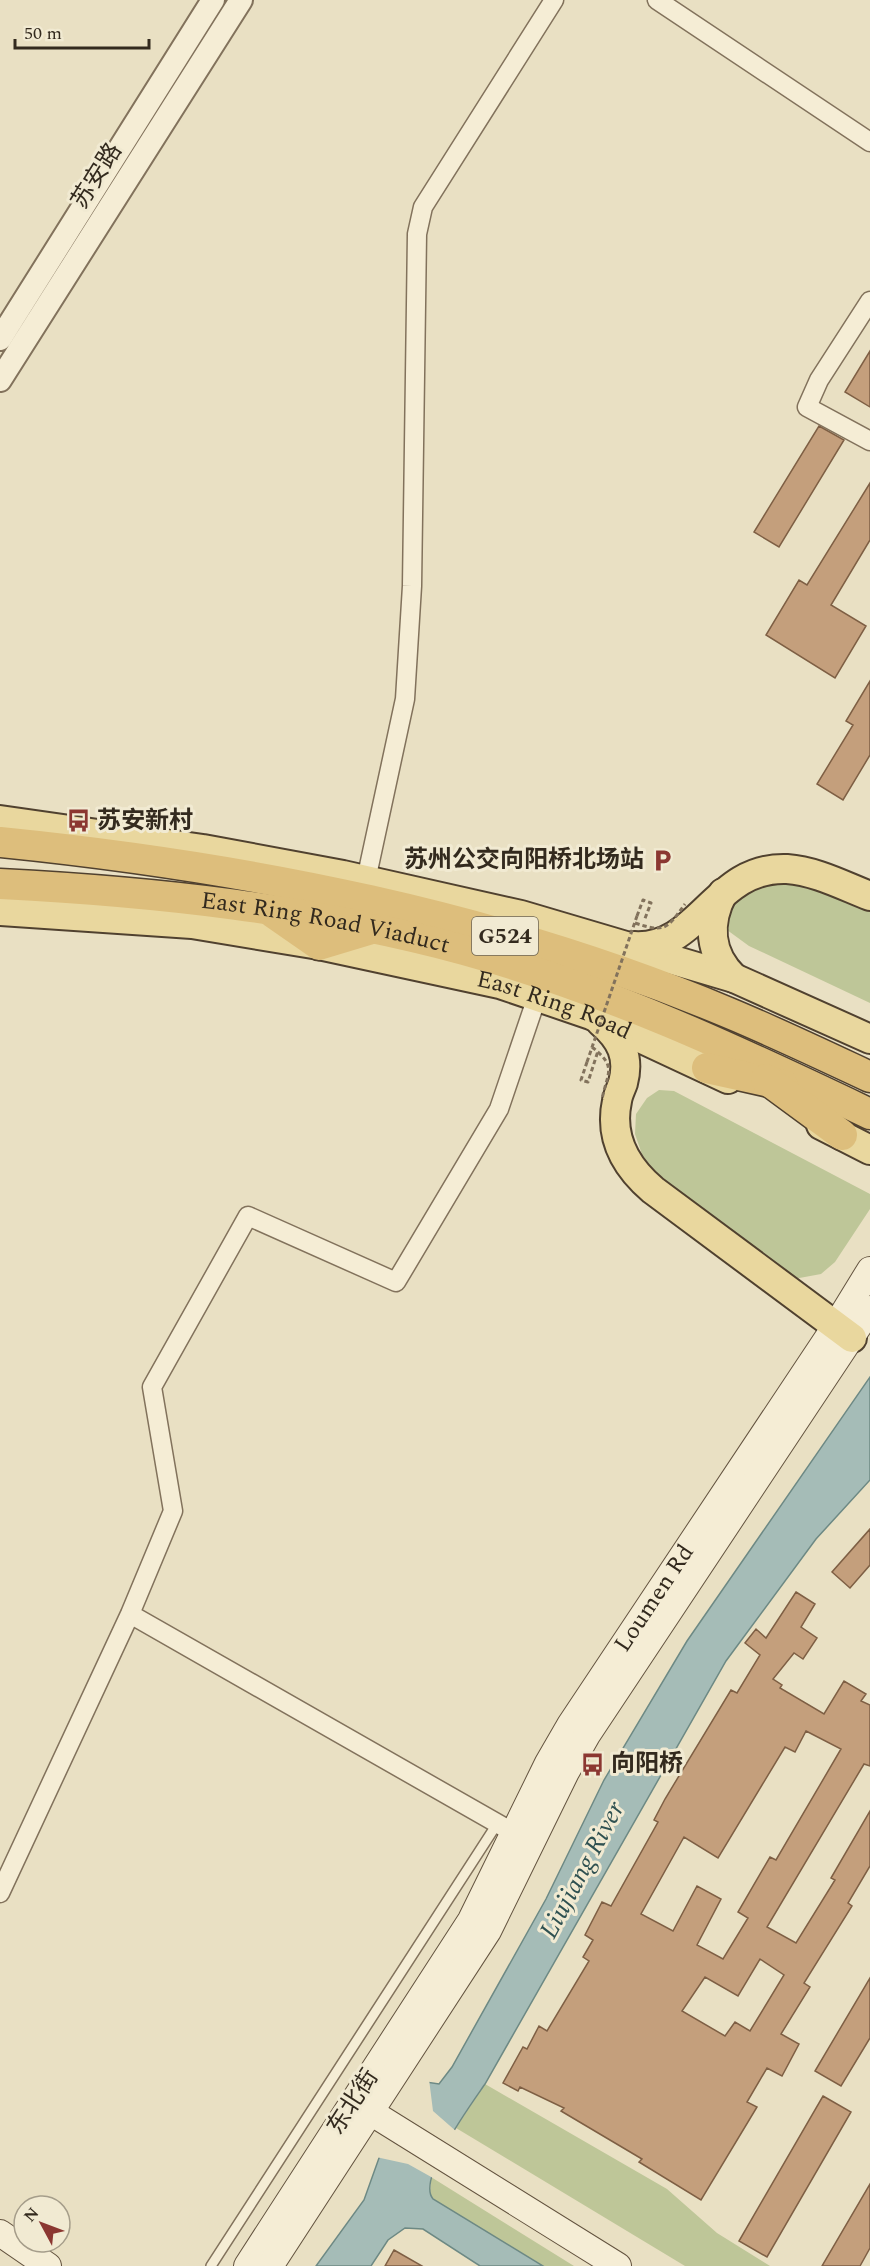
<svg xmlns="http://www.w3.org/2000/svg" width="870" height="2266" viewBox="0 0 870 2266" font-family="Spectral,'Noto Sans SC',serif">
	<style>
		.green { fill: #bec698 }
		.water { fill: #a5bcb7; stroke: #6d8984; stroke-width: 1.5 }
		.pier { fill: #e9e0c3 }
		.building { fill: #c49f7c; stroke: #7e5f44; stroke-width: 1.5; fill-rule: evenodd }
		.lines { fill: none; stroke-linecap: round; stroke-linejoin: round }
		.service-casing { stroke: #82725c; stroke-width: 12 }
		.minor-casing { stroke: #82725c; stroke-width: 21 }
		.tertiary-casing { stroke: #82725c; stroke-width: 26 }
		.secondary-casing { stroke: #63533f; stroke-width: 28 }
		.primary-casing { stroke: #50412f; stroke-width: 32 }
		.trunk-casing { stroke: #50412f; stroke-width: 33 }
		.path { stroke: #82725c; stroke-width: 3; stroke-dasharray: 4.5 3; stroke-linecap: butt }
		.service { stroke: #f5edd5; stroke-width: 9 }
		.minor { stroke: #f5edd5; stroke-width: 18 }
		.tertiary { stroke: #f5edd5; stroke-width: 22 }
		.secondary { stroke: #f5edd5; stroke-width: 26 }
		.primary { stroke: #e9d79e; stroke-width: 28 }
		.trunk { stroke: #ddbe7c; stroke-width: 30 }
		.path-bridge { stroke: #82725c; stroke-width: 3; stroke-dasharray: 4.5 3; stroke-linecap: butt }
		.labels { text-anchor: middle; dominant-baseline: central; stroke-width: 6; stroke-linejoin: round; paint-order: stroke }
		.shield { fill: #f1ead2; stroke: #6c6454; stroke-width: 1.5 }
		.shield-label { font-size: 22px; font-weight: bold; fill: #332a1e }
		.street-label { font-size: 24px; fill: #332a1e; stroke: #f1ead2 }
		.poi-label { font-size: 24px; font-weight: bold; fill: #332a1e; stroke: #f1ead2; text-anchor: start }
		.water-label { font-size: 26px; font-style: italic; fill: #2f5151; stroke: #f1ead2 }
	</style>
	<rect width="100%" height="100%" fill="#e9e0c3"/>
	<!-- green -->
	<path class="green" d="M779 876 870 904V1003L749 946 723 927V913L736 899Z
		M659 1090 674 1091 870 1194V1209L835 1262 821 1274 794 1279 667 1185 645 1163 635 1134 636 1114 647 1098Z
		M485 2084 667 2189 717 2233 770 2266H685L456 2128Z
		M431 2177 574 2266H543L442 2206 430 2196Z"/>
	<!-- water -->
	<path class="water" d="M870 1377V1480L816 1539 726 1661 485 2084C472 2103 416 2179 433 2199L543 2266H480L423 2229 405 2228 388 2240 371 2266H316L364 2200 379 2158 426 2082 439 2084 452 2067 546 1899 604 1780 687 1641Z"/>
	<!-- pier -->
	<path class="pier" d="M426 2079H429L433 2111 457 2132 433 2178 408 2164 376 2157Z"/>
	<!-- building -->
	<path class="building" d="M870 351V407L845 392Z
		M819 426 844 440 779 547 754 532Z
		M870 483V540L831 605 866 626 835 678 766 635 799 580 807 585Z
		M870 681V755L843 800 817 784 853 725 846 721Z
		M870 1529V1565L850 1588 832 1572Z
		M796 1592 815 1604 801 1627 817 1638 803 1659 794 1653 773 1679 782 1685 780 1688 824 1714 844 1681 866 1694 861 1701 870 1705V1766L864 1764 767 1927 796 1943 835 1880 831 1878 870 1811V1866L848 1903 852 1906 804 1983 810 1987 781 2034 799 2044 782 2076 767 2068 747 2102 757 2107 701 2200 639 2162 642 2159 561 2111 564 2108 520 2087 518 2091 503 2083 523 2047 527 2049 539 2026 547 2031 589 1961 583 1957 593 1940 585 1935 602 1902 611 1906 658 1822 654 1820 665 1799 731 1690 737 1693 760 1655 745 1643 756 1629 766 1638ZM806 1731 841 1749 776 1860 770 1857 738 1912 748 1918 723 1959 697 1945 721 1899 697 1886 673 1931 641 1914 684 1837 718 1858 785 1747 795 1752ZM760 1959 784 1975 750 2031 735 2022 725 2036 682 2011 705 1977 738 1996Z
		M870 1978V2038L841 2086 815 2071Z
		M823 2096 851 2112 767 2257 739 2241Z
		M870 2184V2248L860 2266H822Z
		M394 2250 422 2266H385Z"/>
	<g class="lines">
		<defs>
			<path id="service" d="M211 2266 497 1824"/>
			<path id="minor" d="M657 0 870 142
				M870 301 819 380 807 407 870 441
				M366 880 405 699 412 586 417 234 423 207 554 0
				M130 1614 523 1838
				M0 1893 130 1614 173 1511 152 1387 248 1216 396 1282 499 1109 537 997"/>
			<path id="tertiary" d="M0 339 213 0
				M0 380 241 0"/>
			<g id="secondary">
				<path d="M356 2103 618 2266"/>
				<path d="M0 2233 48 2266"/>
				<path id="s1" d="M247 2266 471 1920 548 1763 570 1725 835 1327 870 1270"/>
				<path d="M270 2266 488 1931 566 1772 587 1735 870 1309"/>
			</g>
			<g id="primary">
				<path d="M0 820 203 849 343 875 521 915 734 978 870 1039"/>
				<path d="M723 893C707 923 709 954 734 978"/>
				<path id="s2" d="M0 911 192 924 319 945 500 984 591 1015 728 1079"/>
				<path d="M634 946C700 950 714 866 787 869 816 871 844 886 870 896"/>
				<path d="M601 1022C621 1039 630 1057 623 1083 621 1089 618 1094 617 1101 609 1138 626 1167 653 1190L852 1338"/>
				<path d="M821 1125 870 1150"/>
			</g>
			<g id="trunk">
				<path d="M0 842C248 867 499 916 729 1013 777 1033 823 1055 870 1077"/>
				<path id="s3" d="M0 884C157 892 312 909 464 950 606 989 738 1051 870 1114"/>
				<path d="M273 913 319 945 372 929"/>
				<path d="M707 1068 783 1085"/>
				<path d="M766 1079 842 1135"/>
			</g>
		</defs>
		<!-- service casing -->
		<use href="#service" class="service-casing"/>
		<!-- minor casing -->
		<use href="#minor" class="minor-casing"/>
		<!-- tertiary casing -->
		<use href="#tertiary" class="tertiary-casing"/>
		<!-- secondary casing -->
		<use href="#secondary" class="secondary-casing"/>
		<!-- primary casing -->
		<use href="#primary" class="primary-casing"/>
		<!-- trunk casing -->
		<use href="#trunk" class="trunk-casing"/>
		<!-- path -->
		<path class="path" d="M637 916 643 900 651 903 644 921
			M587 1062 581 1080 588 1082 598 1051"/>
		<!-- service -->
		<use href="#service" class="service"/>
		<!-- minor -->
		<use href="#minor" class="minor"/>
		<!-- tertiary -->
		<use href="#tertiary" class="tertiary"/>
		<!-- secondary -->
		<use href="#secondary" class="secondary"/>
		<!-- primary -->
		<use href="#primary" class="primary"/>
		<!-- trunk -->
		<use href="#trunk" class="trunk"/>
		<!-- path-bridge -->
		<path class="path-bridge" d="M635 923C665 933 667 929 685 904
			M592 1047C617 1067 608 1071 602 1099
			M587 1062 637 916"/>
	</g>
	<!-- icons -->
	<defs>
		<symbol id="bus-bare" viewBox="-9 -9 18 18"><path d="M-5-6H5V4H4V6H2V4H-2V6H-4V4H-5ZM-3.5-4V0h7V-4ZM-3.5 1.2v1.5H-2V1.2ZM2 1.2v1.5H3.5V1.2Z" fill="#8b3731" stroke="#f1ead2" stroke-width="2.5" paint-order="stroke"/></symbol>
		<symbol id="parking-bare" viewBox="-9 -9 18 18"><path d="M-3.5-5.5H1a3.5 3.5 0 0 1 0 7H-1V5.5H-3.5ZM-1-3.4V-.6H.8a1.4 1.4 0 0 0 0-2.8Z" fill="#8b3731" stroke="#f1ead2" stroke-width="2.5" paint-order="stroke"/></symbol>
	</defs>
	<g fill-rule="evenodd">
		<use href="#bus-bare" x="62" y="804" width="33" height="33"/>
		<use href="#parking-bare" x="646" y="844" width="33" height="33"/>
		<use href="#bus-bare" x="576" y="1748" width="33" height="33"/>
	</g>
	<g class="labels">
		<!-- shield labels -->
		<rect class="shield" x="472" y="917" width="66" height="38" rx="4.5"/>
		<g class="shield-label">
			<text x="505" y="936">G524</text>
		</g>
		<!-- street labels -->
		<g class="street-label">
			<text transform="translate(97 176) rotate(-58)">苏安路</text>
			<text stroke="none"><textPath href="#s3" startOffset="328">East Ring Road Viaduct</textPath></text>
			<text stroke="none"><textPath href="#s2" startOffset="564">East Ring Road</textPath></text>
			<text stroke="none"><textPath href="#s1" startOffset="783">Loumen Rd</textPath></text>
			<text transform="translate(353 2102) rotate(-57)">东北街</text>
		</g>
		<!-- poi labels -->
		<g class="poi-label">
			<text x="97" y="821">苏安新村</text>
			<text x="644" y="860" text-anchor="end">苏州公交向阳桥北场站</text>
			<text x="611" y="1764">向阳桥</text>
		</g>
		<!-- water labels -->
		<g class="water-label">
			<text transform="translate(582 1870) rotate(-62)">Liujiang River</text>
		</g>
	</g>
	<!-- north arrow -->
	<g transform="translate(42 2224) rotate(311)"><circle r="28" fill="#f1ead2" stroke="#a59d8a" stroke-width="1.5"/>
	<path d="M0-4.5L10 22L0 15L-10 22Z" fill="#8b3731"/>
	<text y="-9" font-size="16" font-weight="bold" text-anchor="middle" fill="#332a1e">N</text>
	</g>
	<!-- scale -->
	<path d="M15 39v9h134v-9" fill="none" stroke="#332a1e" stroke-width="3"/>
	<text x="24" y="39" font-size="18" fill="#332a1e" stroke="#f1ead2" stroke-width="4.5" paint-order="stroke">50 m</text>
</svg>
